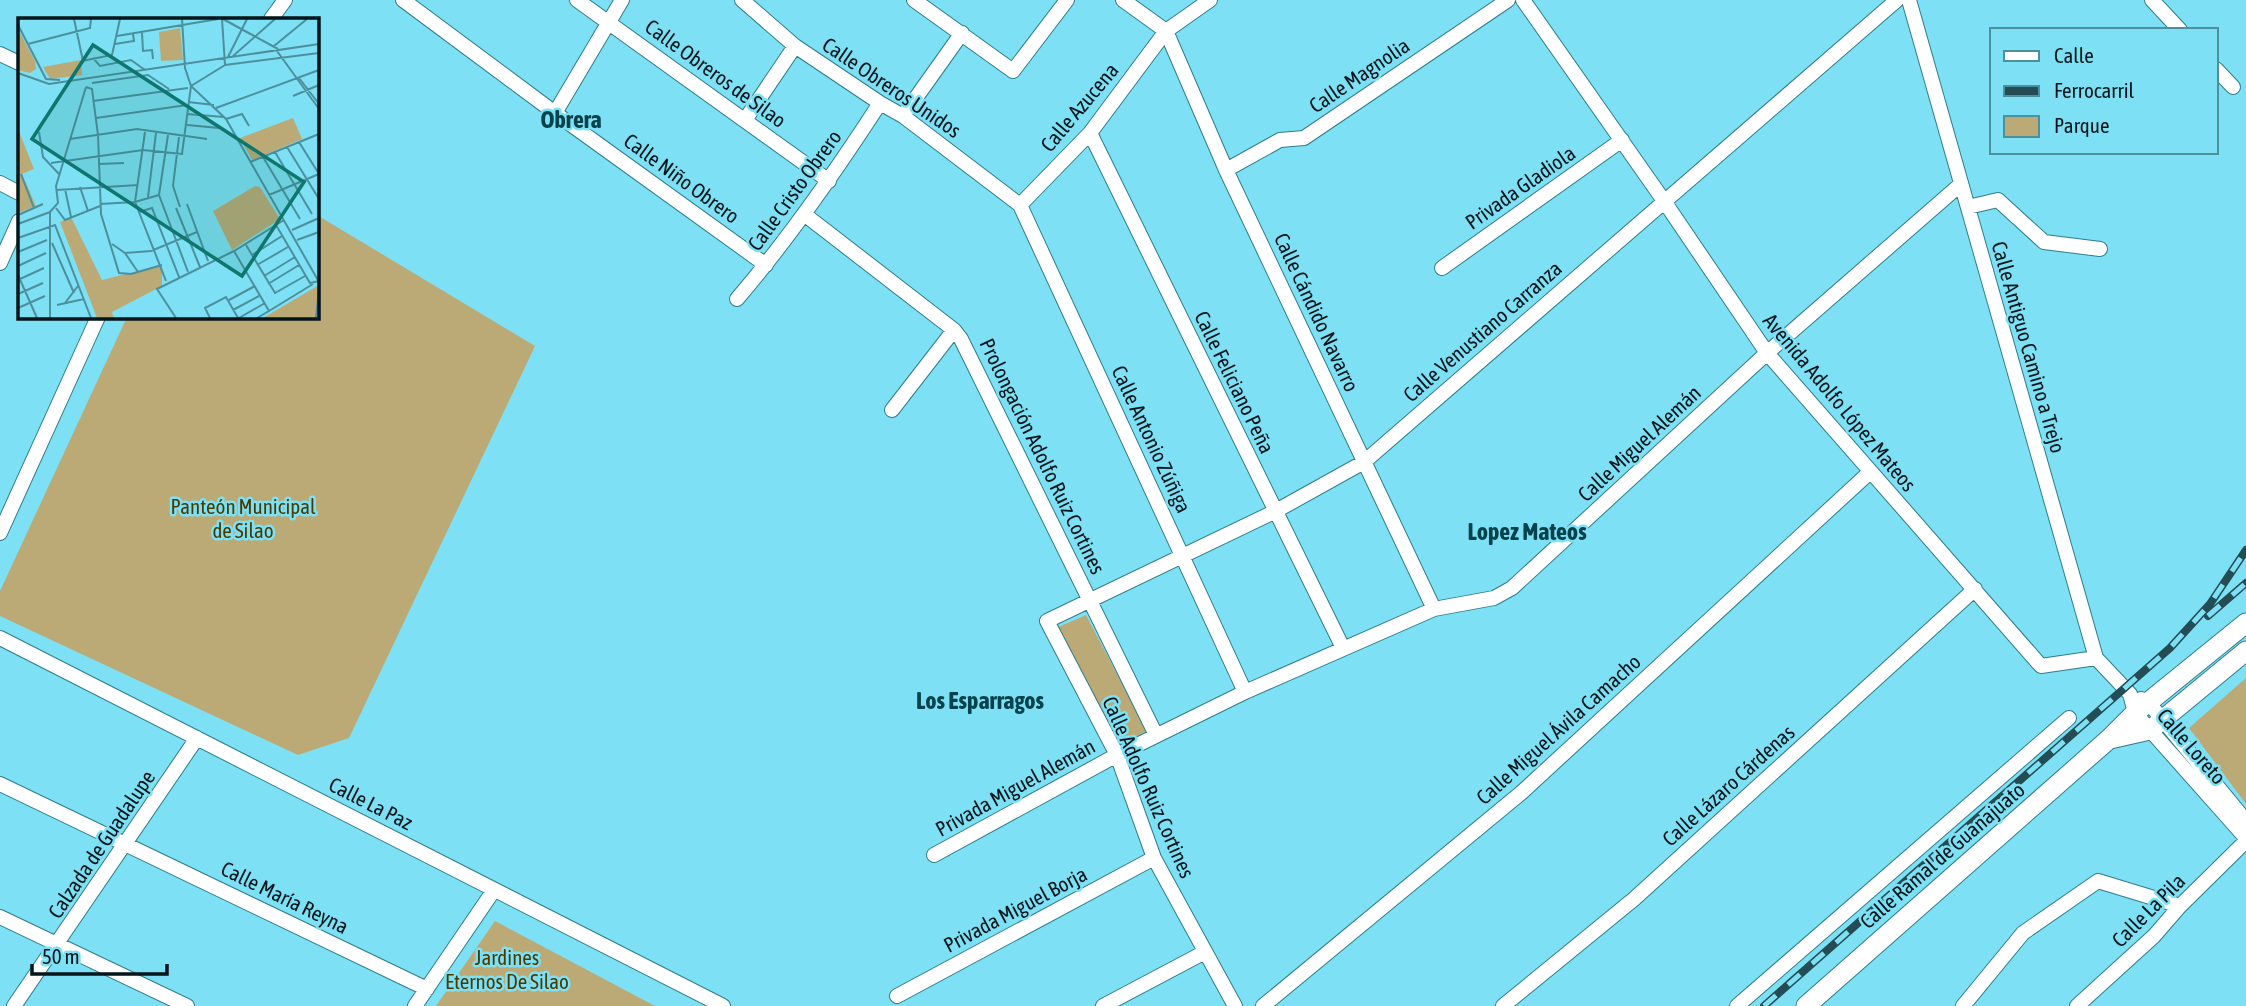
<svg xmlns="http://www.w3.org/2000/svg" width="2246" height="1006" viewBox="0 0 2246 1006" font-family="'Asap Condensed',sans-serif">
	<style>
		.green { fill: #bbaa75 }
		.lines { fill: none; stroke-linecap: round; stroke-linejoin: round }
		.street-casing { stroke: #2f7d8b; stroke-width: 16 }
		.secondary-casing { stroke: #2f7d8b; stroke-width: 21 }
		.street { stroke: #fff; stroke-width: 14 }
		.secondary { stroke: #fff; stroke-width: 19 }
		.rail-casing { stroke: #234c55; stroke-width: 8 }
		.rail { stroke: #7ee0f4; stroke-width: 5; stroke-dasharray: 16; stroke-linecap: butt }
		.labels { text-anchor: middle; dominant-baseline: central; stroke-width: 5; stroke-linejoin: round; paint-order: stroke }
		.street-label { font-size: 21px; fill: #02151a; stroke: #7ee0f4 }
		.park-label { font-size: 21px; fill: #4a3a00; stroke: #7ee0f4 }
		.quarter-label { font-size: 24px; font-weight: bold; fill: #06424c; stroke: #7ee0f4 }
		.inset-road { fill: none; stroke: #4c8f9d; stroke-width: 2 }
		.view { fill: #0f766e; fill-opacity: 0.15; stroke: #0f766e; stroke-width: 3.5 }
		.inset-edge { fill: none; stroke: #02151a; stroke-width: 3.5 }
	</style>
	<rect width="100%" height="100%" fill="#7ee0f4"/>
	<!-- green -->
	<path class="green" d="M317 215 535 346 349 738 298 755 0 616V591L127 317H317Z
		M1086 615 1147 731 1119 745 1056 628Z
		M2246 678V804L2189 728Z
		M495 921 655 1006H436Z"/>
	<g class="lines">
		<defs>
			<path id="street" d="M403 0 555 113 766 265
				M577 0 829 181
				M742 0 795 46 880 103 903 116 1020 205 1245 692
				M914 0 1013 71 1067 0
				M1123 0 1166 31 1226 170 1434 609
				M1523 0 1664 201 1767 353 2041 666 2096 658
				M1909 0 2096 658 2130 694 2135 713 2246 838
				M2152 0 2180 30
				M271 19 285 0
				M0 54 19 63
				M2216 69 2233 87
				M555 113 622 0
				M903 116 962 33
				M745 120 795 46
				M1090 133 1343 648
				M1226 170 1280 140 1304 138 1508 0
				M0 183 19 193
				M1020 205 1090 133 1166 31 1210 0
				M1968 207 1998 200 2044 242 2100 249
				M804 214 954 330 961 339 1156 735
				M0 263 19 221
				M1442 268 1622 140
				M737 299C790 237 836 171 880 103
				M892 410 954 330
				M0 533 98 317
				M0 638 723 1006
				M2141 699 2148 702 2246 821
				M0 784 427 989
				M934 855 1117 755 1245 692 1434 609 1494 598 1512 588 1767 353 1961 184
				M0 917 187 1006
				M897 996 1154 858
				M14 1006 197 738
				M415 1006 494 890
				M1103 1006 1205 952
				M1235 1006 1154 858 1117 755 1047 621 1274 512 1364 462 1897 0
				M1263 1006 1521 793 1870 472
				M1503 1006 1634 899 1975 589
				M1737 1006 2069 718
				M1963 1006 2023 933 2098 881 2180 906
				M2077 1006 2154 936 2180 906 2246 841"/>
			<path id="secondary" d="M2110 739 2150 730 2246 651
				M1806 1006 2109 739 2135 713 2246 623"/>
		</defs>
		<!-- street casing -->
		<use href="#street" class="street-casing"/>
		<!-- secondary casing -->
		<use href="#secondary" class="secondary-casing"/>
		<!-- street -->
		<use href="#street" class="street"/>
		<!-- secondary -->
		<use href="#secondary" class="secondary"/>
		<defs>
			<path id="rail" d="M2208 616 2246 583
				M1764 1006 2170 648 2210 604 2246 550"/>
		</defs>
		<!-- rail casing -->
		<use href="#rail" class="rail-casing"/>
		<!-- rail -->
		<use href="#rail" class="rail"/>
	</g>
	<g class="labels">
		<!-- street labels -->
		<g class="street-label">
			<text transform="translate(716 73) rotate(36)">Calle Obreros de Silao</text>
			<text transform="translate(1359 75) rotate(-34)">Calle Magnolia</text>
			<text transform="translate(892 87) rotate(34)">Calle Obreros Unidos</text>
			<text transform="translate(1079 107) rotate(-50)">Calle Azucena</text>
			<text transform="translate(682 178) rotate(36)">Calle Niño Obrero</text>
			<text transform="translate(1520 187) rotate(-35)">Privada Gladiola</text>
			<text transform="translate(794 190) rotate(-54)">Calle Cristo Obrero</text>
			<text transform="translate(1317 312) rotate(65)">Calle Cándido Navarro</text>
			<text transform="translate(1482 331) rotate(-41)">Calle Venustiano Carranza</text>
			<text transform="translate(2029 347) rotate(74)">Calle Antiguo Camino a Trejo</text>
			<text transform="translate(1235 382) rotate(64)">Calle Feliciano Peña</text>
			<text transform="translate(1840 402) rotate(50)">Avenida Adolfo López Mateos</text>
			<text transform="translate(1152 439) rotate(65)">Calle Antonio Zúñiga</text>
			<text transform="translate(1639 443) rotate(-43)">Calle Miguel Alemán</text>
			<text transform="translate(1043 456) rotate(64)">Prolongación Adolfo Ruiz Cortines</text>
			<text transform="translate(1558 729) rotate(-42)">Calle Miguel Ávila Camacho</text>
			<text transform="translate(2192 746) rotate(49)">Calle Loreto</text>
			<text transform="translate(1728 785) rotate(-42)">Calle Lázaro Cárdenas</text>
			<text transform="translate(1015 787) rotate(-29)">Privada Miguel Alemán</text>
			<text transform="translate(1149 787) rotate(66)">Calle Adolfo Ruiz Cortines</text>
			<text transform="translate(371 803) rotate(27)">Calle La Paz</text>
			<text transform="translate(101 844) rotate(-56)">Calzada de Guadalupe</text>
			<text transform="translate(1942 855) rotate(-41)">Calle Ramal de Guanajuato</text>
			<text transform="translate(285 897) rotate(26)">Calle María Reyna</text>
			<text transform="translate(1015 909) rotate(-28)">Privada Miguel Borja</text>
			<text transform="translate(2148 910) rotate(-45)">Calle La Pila</text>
		</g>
		<!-- park labels -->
		<g class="park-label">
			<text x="243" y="506">Panteón Municipal<tspan x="243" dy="24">de Silao</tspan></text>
			<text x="507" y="957">Jardines<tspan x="507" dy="24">Eternos De Silao</tspan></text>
		</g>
		<!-- quarter labels -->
		<g class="quarter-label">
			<text x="571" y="119">Obrera</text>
			<text x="1527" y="531">Lopez Mateos</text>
			<text x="980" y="700">Los Esparragos</text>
		</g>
	</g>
	<!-- overview -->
	<g transform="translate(18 18)">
		<rect width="301" height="301" fill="#7ee0f4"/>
		<path d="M162 10 165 42 143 43 141 14ZM0 11 17 43 18 51 12 55 0 52ZM63 42 64 57 32 61 25 49ZM275 100 284 121 234 142 222 120ZM0 111 16 151 4 156 18 188 0 195ZM237 168 242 169 262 201 214 232 195 193ZM53 199 84 262 144 247V268L94 294 96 300H79L42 204ZM301 267V300H245Z" fill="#bbaa75"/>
		<path class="inset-road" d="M56 1 65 43M205 1 260 31M0 7 28 61 42 62M124 15 125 33 134 32 135 41M99 18 200 1M10 26 72 10 73 1M97 26 116 23 115 16M256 28 289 1M259 33 301 91M215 38 257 1M210 39 229 1M75 40 82 48 113 42 127 52M64 43 94 37 102 1M207 47 301 35M0 55 31 66 301 26M281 60 301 86M74 65 130 57 151 71M173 68 208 101 301 264M173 68 207 47 204 1M68 69 74 71 80 117 83 196 101 255 113 256 144 247M275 78 301 67M75 83 170 70M170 84 196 87M198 90 301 52M169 96 206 99M78 100 169 87M208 101 224 96 231 108M169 107 201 110M21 114 25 139 41 156M127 114 117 184 148 263M150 117 141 177 170 254M161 119 155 168 162 189M52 121 119 111 189 121M281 124 301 156M269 129 301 181M257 134 294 196M245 139 282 201M232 144 301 116M33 145 125 132 164 136 173 68 167 50 164 1M81 146 106 145M3 156 16 190M62 169 70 193M47 171 53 199M39 172 120 167M251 177 301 156M130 179 138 115M82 186 117 184 141 177M169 186 190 243M38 190 47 202 82 188M158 190 182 249M32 194 40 185 38 168 68 69M121 194 134 190 161 259M0 197 25 186M0 206 32 194M258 207 292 265 301 263M274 212 301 200M0 220 37 207 73 300M279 222 301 214M34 225 56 275M94 226 107 235 133 233 179 214M228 227 257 275 287 258M216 233 251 293 239 300M0 234 29 222M107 235 120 254M234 237 264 218M239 247 270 229M0 248 28 235M0 257 19 300M246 258 277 239M2 261 26 250M250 266 281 247M0 276 25 265M211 282 237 268M47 285 60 268M39 287 66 281M0 290 27 278M215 292 241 278M251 293 295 266M32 300V194M158 300 139 271 216 233 266 202M192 300 187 290 208 279 220 300M221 300 247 285M298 300 301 270"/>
		<path class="view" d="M75 27 286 164 224 258 14 121Z"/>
		<rect width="301" height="301" class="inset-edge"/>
	</g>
	<!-- legend -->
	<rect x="1990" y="28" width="228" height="126" fill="#7ee0f4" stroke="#4c8f9d" stroke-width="2"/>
	<rect x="2004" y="51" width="35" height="10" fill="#ffffff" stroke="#4c8f9d" stroke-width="2"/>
	<text x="2054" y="63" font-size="21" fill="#02151a">Calle</text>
	<rect x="2004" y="86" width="35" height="10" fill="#234c55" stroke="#4c8f9d" stroke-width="2"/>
	<text x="2054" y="98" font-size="21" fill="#02151a">Ferrocarril</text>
	<rect x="2004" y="116" width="35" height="21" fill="#bbaa75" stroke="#4c8f9d" stroke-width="2"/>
	<text x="2054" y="133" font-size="21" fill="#02151a">Parque</text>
	<!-- scale -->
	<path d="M32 964v10h135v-10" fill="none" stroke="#02151a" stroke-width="3.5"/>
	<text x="42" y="964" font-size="21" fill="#02151a" stroke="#7ee0f4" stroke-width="5" paint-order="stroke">50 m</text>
</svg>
